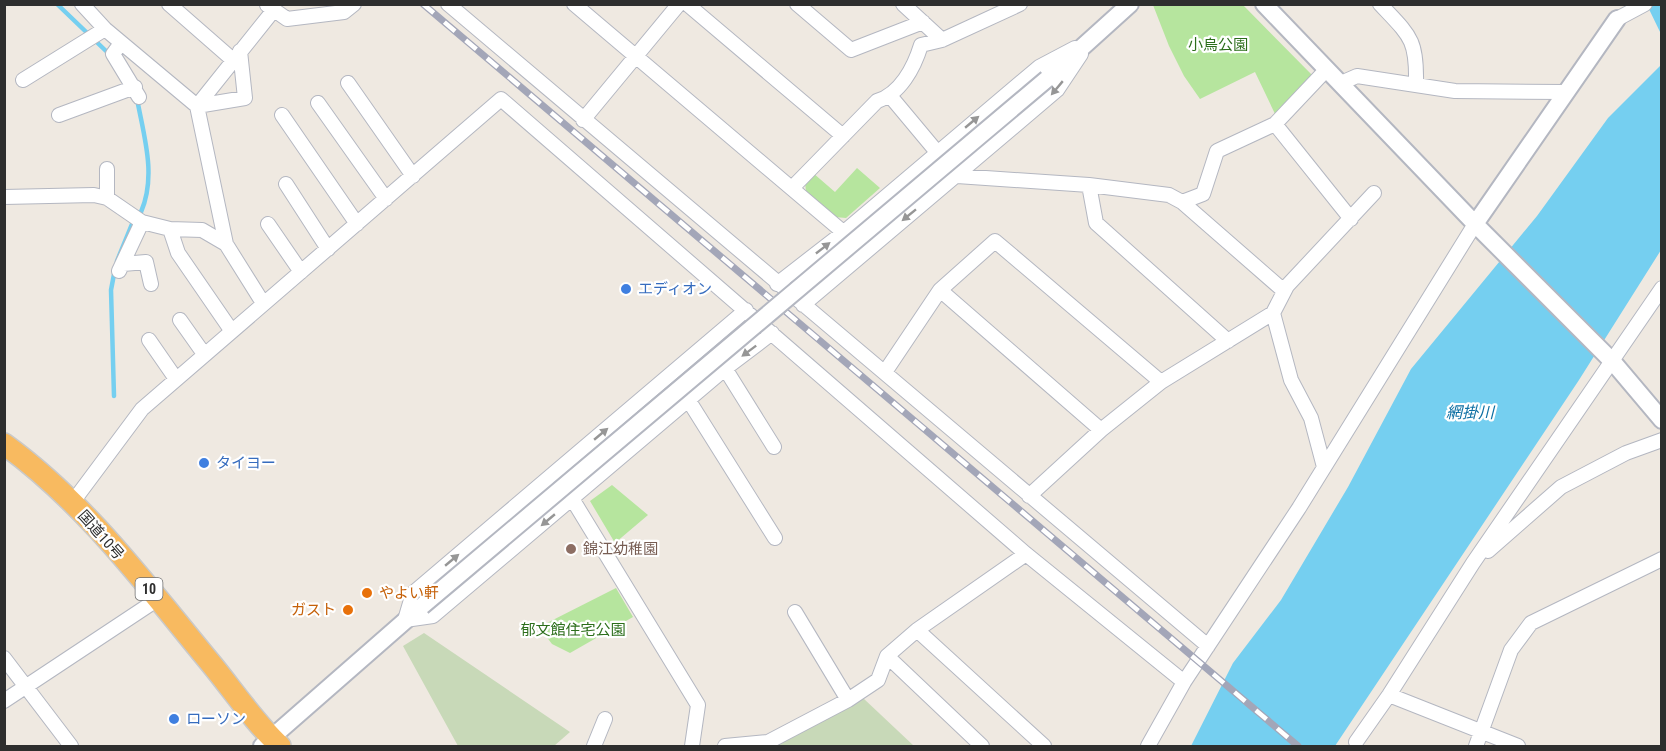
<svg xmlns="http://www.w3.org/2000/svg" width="1666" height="751" viewBox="0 0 1666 751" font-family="'Roboto Condensed','Noto Sans JP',sans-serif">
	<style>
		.green { fill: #b6e59e }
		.cemetery { fill: #c8d9b8 }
		.water { fill: #75cff0 }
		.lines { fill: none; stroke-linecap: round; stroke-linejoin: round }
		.stream { stroke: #75cff0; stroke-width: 4.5 }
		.minor-casing { stroke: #b4b7c1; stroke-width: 16 }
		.tertiary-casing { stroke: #b4b7c1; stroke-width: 20 }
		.trunk-casing { stroke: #c9c9c9; stroke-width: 24 }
		.minor { stroke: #fff; stroke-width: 14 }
		.tertiary { stroke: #fff; stroke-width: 16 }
		.trunk { stroke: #f8ba60; stroke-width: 21 }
		.rail-casing { stroke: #a3a6b8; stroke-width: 7 }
		.rail { stroke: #fff; stroke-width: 4.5; stroke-dasharray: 14; stroke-linecap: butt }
		.tertiary-bridge-casing { stroke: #b4b7c1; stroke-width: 20; stroke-linecap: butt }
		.tertiary-bridge { stroke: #fff; stroke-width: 16 }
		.oneway { fill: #969696 }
		.shop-dot { fill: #3f7fe0; stroke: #fff; stroke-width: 2 }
		.education-dot { fill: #8d6e63; stroke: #fff; stroke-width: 2 }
		.food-dot { fill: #e8710a; stroke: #fff; stroke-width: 2 }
		.labels { text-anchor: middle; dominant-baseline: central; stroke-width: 4.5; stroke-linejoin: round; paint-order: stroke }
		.shield { fill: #fff; stroke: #6d6d6d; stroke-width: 1.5 }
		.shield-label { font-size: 14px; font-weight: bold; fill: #2e2e2e }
		.park-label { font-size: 15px; fill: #2c6e1b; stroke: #fff }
		.shop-label { font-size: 15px; fill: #366cbe; stroke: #fff; text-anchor: start }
		.street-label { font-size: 15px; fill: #2e2e2e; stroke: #fff }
		.education-label { font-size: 15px; fill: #785e54; stroke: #fff; text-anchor: start }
		.food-label { font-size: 15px; fill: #c56008; stroke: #fff; text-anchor: start }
		.water-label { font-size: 16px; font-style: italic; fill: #0d6fa3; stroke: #fff }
	</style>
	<rect width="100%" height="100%" fill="#efe9e1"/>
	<!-- green -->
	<path class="green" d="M1153 5H1243L1312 75 1276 116 1255 72 1200 99 1184 76 1169 46Z
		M857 168 880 188 846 218 835 217 806 192 805 182 813 173 835 192Z
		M612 485 648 515 615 543 590 501Z
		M616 588 633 617 570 653 552 644 539 627Z"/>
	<!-- cemetery -->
	<path class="cemetery" d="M424 633 570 732 554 746H458L403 646Z
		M863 698 914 746H774Z"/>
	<!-- water -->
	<path class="water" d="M1647 5H1661V34Z
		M1661 65V250L1579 380 1335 746H1191L1233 663 1281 600 1348 487 1411 369 1537 216 1608 118Z"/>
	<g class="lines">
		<!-- stream -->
		<path class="stream" d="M57 4 106 51
			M138 104C145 140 156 177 141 212
			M117 261 132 224
			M114 396 111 290 115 269"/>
		<defs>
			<path id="minor" d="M82 4 105 29 197 106 273 11
				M169 4 233 60
				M448 4 1208 646
				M574 4 849 237
				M687 4 843 136
				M797 4 851 50 923 22
				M903 4 942 40
				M1380 4C1410 36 1417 39 1416 83
				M267 5 287 19 344 12 354 4
				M1617 19 1645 4
				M121 43 113 54 139 97
				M240 51 245 98 197 106 226 244 263 303
				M23 80 105 29
				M348 83 413 176
				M1341 83 1357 76 1455 91 1565 92
				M891 97 957 176 1089 185 1169 195 1182 202 1284 291
				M318 103 386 199
				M59 115 135 87
				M282 115 357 224
				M583 120 679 4
				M1275 124 1351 219
				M286 184 328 249
				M1089 185 1096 223 1228 341
				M792 188 877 101C900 94 914 68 921 45L942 40 1020 4
				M4 197 94 195 107 198 142 222 170 229 202 230 226 244
				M107 198V169
				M1182 202 1203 194 1217 151 1275 124 1327 69
				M268 224 301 272
				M170 229 178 253 231 330
				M123 264 146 262 151 284
				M119 271 142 222
				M777 284 844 232 1039 67 1075 48
				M940 290 1101 430
				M803 305 1057 90 1081 54
				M746 310 413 593 405 620 433 616 726 368 772 333
				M1273 313 1291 380 1311 418 1324 467
				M180 320 204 354
				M149 340 176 379
				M721 362 774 447
				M885 372 940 290 995 241 1161 382
				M689 401 775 538
				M568 492 698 705 692 746
				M1029 496 1101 430 1161 382 1273 313 1287 286 1374 193
				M72 503 142 409 501 99 1026 554 1184 682
				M1488 551 1561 487 1626 453 1662 440
				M795 612 848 700
				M917 630 1044 746
				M887 656 982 746
				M4 658 71 746
				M1389 695 1518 746
				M4 701 158 599
				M1356 742 1389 695 1473 563 1662 288
				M594 746 605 719
				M725 746 768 742 848 700 878 680 887 656 917 630 1026 554
				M1148 746 1184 682 1299 508 1475 224
				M1476 746 1511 650 1531 623 1662 559"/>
			<path id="tertiary" d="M1264 4 1482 231 1613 362 1662 420
				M1047 79 1130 4
				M1475 224 1617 19
				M262 746 422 606"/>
			<path id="trunk" d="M4 444C86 503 149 589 213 666 235 693 255 723 280 746"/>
		</defs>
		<!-- minor casing -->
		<use href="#minor" class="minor-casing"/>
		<!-- tertiary casing -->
		<use href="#tertiary" class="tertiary-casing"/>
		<!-- trunk casing -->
		<use href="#trunk" class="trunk-casing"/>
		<!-- minor -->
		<use href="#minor" class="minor"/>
		<!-- tertiary -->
		<use href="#tertiary" class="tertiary"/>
		<!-- trunk -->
		<use href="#trunk" class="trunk"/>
		<defs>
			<path id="rail" d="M423 4 1298 746"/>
		</defs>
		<!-- rail casing -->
		<use href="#rail" class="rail-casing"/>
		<!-- rail -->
		<use href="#rail" class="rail"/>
		<defs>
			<path id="tertiary-bridge" d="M422 606 1047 79"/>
		</defs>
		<!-- tertiary-bridge casing -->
		<use href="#tertiary-bridge" class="tertiary-bridge-casing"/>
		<!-- tertiary-bridge -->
		<use href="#tertiary-bridge" class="tertiary-bridge"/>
	</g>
	<!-- one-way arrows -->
	<defs><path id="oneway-solid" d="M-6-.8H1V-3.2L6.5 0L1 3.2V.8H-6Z" transform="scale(1.5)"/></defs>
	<g class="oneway">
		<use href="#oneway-solid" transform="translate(1057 88) rotate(130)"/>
		<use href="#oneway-solid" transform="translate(972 122) rotate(-40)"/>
		<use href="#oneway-solid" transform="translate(909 215) rotate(141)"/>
		<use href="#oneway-solid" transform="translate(823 248) rotate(-38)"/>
		<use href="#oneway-solid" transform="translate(749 351) rotate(143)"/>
		<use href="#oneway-solid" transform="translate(601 434) rotate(-40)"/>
		<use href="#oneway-solid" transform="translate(548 520) rotate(140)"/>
		<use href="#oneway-solid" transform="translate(452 560) rotate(-40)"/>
	</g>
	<!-- markers -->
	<g class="shop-dot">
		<circle cx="626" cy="289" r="6"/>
		<circle cx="204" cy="463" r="6"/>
		<circle cx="174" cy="719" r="6"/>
	</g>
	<circle class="education-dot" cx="571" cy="549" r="6"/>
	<g class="food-dot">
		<circle cx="367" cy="593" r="6"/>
		<circle cx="348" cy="610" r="6"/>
	</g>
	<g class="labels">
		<!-- shield labels -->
		<rect class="shield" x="135.5" y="578" width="27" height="22" rx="4.5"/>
		<g class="shield-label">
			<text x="149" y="589">10</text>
		</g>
		<!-- park labels -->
		<g class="park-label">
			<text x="1218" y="45">小烏公園</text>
			<text x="573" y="630">郁文館住宅公園</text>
		</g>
		<!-- shop labels -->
		<g class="shop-label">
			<text x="638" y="289">エディオン</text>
			<text x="216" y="463">タイヨー</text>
			<text x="186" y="719">ローソン</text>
		</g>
		<!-- street labels -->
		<g class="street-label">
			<text transform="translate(101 535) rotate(48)">国道10号</text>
		</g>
		<!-- education labels -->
		<g class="education-label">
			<text x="583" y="549">錦江幼稚園</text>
		</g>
		<!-- food labels -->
		<g class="food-label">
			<text x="379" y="593">やよい軒</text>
			<text x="336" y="610" text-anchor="end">ガスト</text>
		</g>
		<!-- water labels -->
		<g class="water-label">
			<text x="1470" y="412">網掛川</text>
		</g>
	</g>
	<!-- border -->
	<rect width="1666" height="751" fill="none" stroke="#2e2e2e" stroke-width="12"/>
</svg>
